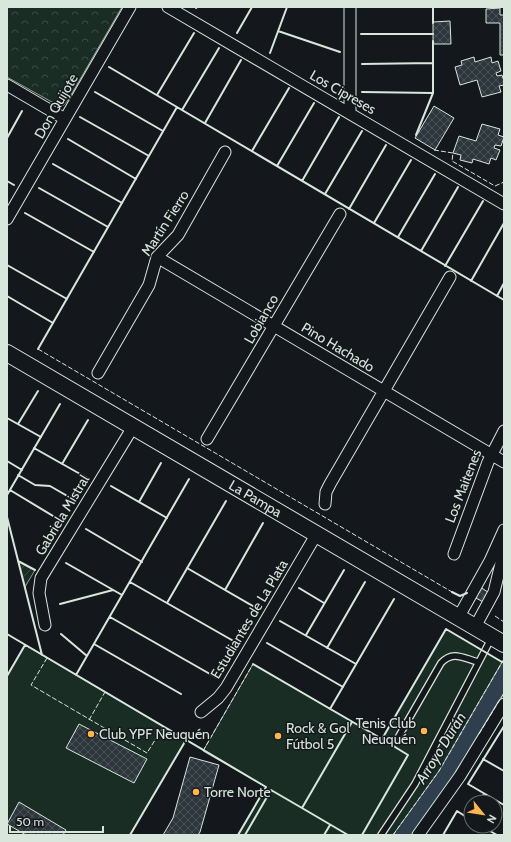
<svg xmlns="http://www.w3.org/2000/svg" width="511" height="842" viewBox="0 0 511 842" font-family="Cabin,sans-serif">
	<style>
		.grass { fill: #1a2d24; stroke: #939e99 }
		.park { fill: url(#park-crowns); stroke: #939e99 }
		.garden { fill: url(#garden-furrows); stroke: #939e99 }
		.water { fill: #2f3f4d; stroke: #939e99 }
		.building { fill: url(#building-cross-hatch); stroke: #d8e6dc }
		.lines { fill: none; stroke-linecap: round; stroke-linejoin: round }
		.lane-casing { stroke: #d8e6dc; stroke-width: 8 }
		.street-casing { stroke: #d8e6dc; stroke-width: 13 }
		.secondary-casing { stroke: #d8e6dc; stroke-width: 18 }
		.lane { stroke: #14181c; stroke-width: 5.5 }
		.street { stroke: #14181c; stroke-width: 11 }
		.secondary { stroke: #14181c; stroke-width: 16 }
		.fence { stroke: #d8e6dc; stroke-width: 1; stroke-dasharray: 5 2; stroke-linecap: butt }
		.wall { stroke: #d8e6dc; stroke-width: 2 }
		.poi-dot { fill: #ffb74d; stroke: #14181c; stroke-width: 1.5 }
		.labels { text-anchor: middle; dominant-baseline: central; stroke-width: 3; stroke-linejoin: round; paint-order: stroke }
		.street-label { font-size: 14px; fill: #d8e6dc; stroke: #14181c }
		.poi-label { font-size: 14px; fill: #d8e6dc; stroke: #14181c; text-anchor: start }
		.water-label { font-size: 15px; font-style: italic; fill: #d8e6dc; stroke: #14181c }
	</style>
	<defs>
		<pattern id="park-crowns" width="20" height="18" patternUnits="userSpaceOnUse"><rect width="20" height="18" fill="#1a2d24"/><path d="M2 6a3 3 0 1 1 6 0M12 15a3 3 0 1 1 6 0" fill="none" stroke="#3b4b43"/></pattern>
		<pattern id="garden-furrows" width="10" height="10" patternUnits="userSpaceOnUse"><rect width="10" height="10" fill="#1a2d24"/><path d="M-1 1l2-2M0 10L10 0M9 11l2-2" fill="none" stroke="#3b4b43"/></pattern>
		<pattern id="building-cross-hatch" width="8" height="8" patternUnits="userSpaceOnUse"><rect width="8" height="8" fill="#2c363c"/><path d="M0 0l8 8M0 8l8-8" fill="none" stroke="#4a5358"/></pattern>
	</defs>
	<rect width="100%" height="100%" fill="#14181c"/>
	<!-- grass -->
	<path class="grass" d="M446 629 502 662 439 771 393 835H238L266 787 203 751 253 664 382 739Z
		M25 645 186 740 130 835H7V676Z"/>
	<!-- park -->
	<path class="park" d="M7 7H122L68 100 64 105 59 106 7 77Z"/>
	<!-- garden -->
	<path class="garden" d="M18 561 35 570 25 587Z"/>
	<!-- water -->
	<path class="water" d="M504 659V693L450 782 413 835H393L439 771Z"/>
	<!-- building -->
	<path class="building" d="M500 8V15H504V55H500V23H486V9Z
		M450 21 451 44H433V22Z
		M474 57 475 62 491 57 492 63 498 61 501 71 496 73 497 76 502 75 504 81V85L499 86 501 92 482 97 477 80 460 85 455 67 462 65 461 61Z
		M434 106 454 118 435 150 415 138Z
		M482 124 500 129 498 135 504 137 501 146 495 145 494 148 500 150 496 160 491 158 489 164 473 159 472 163 460 160 461 155 453 153 459 136 476 141Z
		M480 587 491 594 485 603 474 597Z
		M79 724 147 759 134 783 66 748Z
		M190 757 219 765 200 832 198 835H163L173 818Z
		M19 802 66 830 63 835H26L7 824Z"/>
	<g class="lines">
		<defs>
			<path id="lane" d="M399 736 441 663C453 650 463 658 478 662
				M381 835 415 784 492 637"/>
			<path id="street" d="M168 7 504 204
				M7 85 65 119
				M350 113V7
				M7 219 130 7
				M157 257 504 462
				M98 373 149 285 157 257 178 235 225 152
				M207 439 340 214
				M325 504 326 492 330 484 450 277
				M454 554 488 462 504 431
				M458 618 490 561 504 530
				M45 625 39 593 41 578 133 427
				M475 627 494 592 504 551
				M201 712 218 698 226 688 316 535
				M418 835 460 776 504 704"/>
			<g id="secondary">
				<path id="s1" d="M7 353 504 644"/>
			</g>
		</defs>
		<!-- lane casing -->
		<use href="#lane" class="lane-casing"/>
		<!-- street casing -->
		<use href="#street" class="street-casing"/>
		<!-- secondary casing -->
		<use href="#secondary" class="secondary-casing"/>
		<!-- lane -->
		<use href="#lane" class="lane"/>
		<!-- street -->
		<use href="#street" class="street"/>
		<!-- secondary -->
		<use href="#secondary" class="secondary"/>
		<!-- fence -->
		<path class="fence" d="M434 150 453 153 452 161 495 186 504 182
			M38 349 452 592
			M495 616 504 622
			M47 658 31 685 147 753 163 727
			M89 720 105 692
			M479 734 504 693
			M203 751 253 664
			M393 835 439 771 504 659"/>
		<!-- wall -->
		<path class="wall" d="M433 7V23
			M196 8 197 7
			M278 31 340 52
			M237 33 252 7
			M361 34H433
			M270 53 287 7
			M362 64 433 63
			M109 67 504 300
			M95 92 163 131
			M362 92 433 93 416 135
			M433 93V41
			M157 95 194 33
			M182 110 219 48
			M80 117 149 156
			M205 123 241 60
			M7 138 22 111
			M68 139 136 179
			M252 151 289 88
			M53 164 122 203
			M277 166 314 103
			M7 181 14 185
			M302 181 339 117
			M39 188 108 227
			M325 194 362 131
			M349 209 386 145
			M25 213 94 252
			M374 223 411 160
			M398 237 435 174
			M421 251 458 187
			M7 265 67 299
			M445 266 483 201
			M471 281 504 223
			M7 296 53 323
			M497 296 504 283
			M38 349 177 107
			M7 418 41 437
			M18 424 38 391
			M34 448 89 479
			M7 461 22 470
			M62 464 88 420
			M18 475 35 485 50 486 76 501
			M111 486 167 518
			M10 490 63 522
			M7 495 60 404
			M139 502 161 463
			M7 517 42 655
			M86 529 142 562
			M18 561 35 570
			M66 563 122 595
			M187 568 258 609
			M130 582 237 643
			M299 588 324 603
			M225 590 263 523
			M452 592 460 596 467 593
			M167 603 226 501
			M60 604 113 590
			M110 617 217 678
			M280 621 356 664
			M7 634 266 787 238 835
			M61 634 87 656
			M306 635 344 570
			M267 643 343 687
			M94 644 181 694
			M327 648 365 582
			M253 664 382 739 446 629 502 662
			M76 675 189 479
			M7 676 25 645
			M330 709 394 599
			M504 726 468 784 504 805
			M483 759 504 771
			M479 802 484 794
			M302 808 348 835
			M481 826 497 835
			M130 835 186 740
			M245 835 271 790 302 808 352 722
			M324 835 330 825
			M362 835 408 755 382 739
			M427 835H430
			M443 835 457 811 471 820"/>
	</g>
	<!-- markers -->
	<g class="poi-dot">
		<circle cx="424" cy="731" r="4"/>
		<circle cx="91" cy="734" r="4"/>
		<circle cx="278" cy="736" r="4"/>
		<circle cx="196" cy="792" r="4"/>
	</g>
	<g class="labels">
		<!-- street labels -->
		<g class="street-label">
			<text transform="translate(343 92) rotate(30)">Los Cipreses</text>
			<text transform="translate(56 106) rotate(-60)">Don Quijote</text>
			<text transform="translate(165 223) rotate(-57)">Martín Fierro</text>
			<text transform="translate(261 319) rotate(-60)">Lobianco</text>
			<text transform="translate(338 347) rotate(31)">Pino Hachado</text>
			<text transform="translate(463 486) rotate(-69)">Los Maitenes</text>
			<text stroke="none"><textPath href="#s1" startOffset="288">La Pampa</textPath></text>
			<text transform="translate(62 515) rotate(-59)">Gabriela Mistral</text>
			<text transform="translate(249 619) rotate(-59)">Estudiantes de La Plata</text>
		</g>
		<!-- poi labels -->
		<g class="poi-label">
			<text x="416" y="723" text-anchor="end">Tenis Club<tspan x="416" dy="16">Neuquén</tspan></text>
			<text x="286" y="728">Rock &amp; Gol<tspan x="286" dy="16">Fútbol 5</tspan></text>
			<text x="99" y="734">Club YPF Neuquén</text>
			<text x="204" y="792">Torre Norte</text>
		</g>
		<!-- water labels -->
		<g class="water-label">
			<text transform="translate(441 748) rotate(-58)">Arroyo Durán</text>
		</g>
	</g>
	<!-- border -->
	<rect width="511" height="842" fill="none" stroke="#d8e6dc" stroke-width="16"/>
	<!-- north arrow -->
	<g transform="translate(483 814) rotate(120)"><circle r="19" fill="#14181c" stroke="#626a69"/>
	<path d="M0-3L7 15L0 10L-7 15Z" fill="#ffb74d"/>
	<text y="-6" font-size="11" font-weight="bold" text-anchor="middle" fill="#d8e6dc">N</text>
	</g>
	<!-- scale -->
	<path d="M10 826v6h93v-6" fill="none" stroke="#d8e6dc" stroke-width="2"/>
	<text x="16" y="826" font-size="12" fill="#d8e6dc" stroke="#14181c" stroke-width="3" paint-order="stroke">50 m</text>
</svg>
